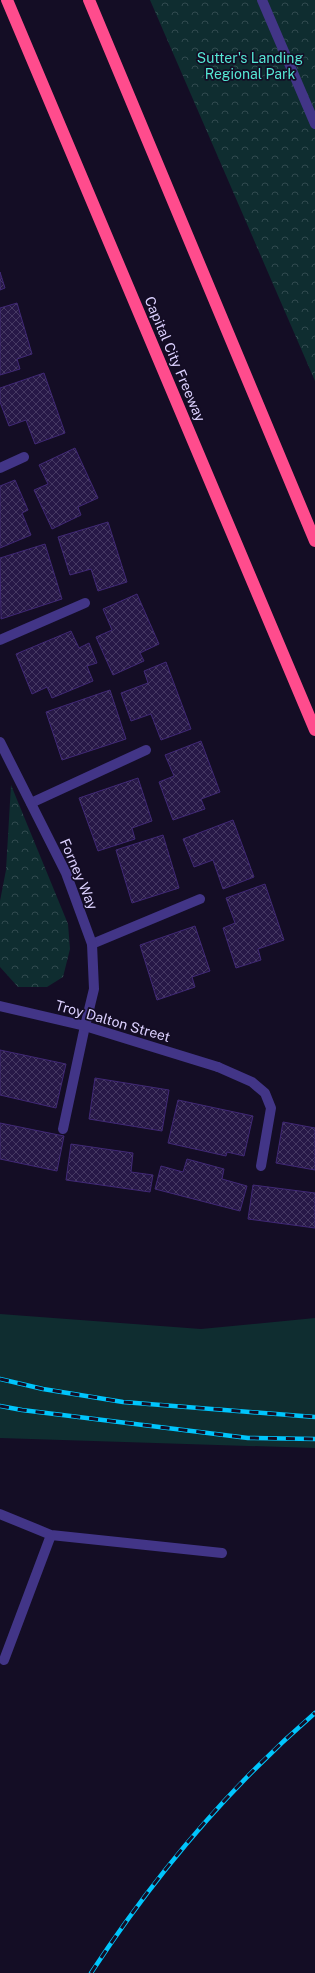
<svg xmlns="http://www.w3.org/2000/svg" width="315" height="1973" viewBox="0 0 315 1973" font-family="'Public Sans',sans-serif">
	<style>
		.grass { fill: #0f2d30 }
		.park { fill: url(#park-crowns) }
		.building { fill: url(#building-cross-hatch); stroke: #402875 }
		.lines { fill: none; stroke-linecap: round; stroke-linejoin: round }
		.lane { stroke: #423587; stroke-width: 10 }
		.street { stroke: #423587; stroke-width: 10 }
		.highway { stroke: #ff4c8d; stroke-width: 12 }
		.rail-casing { stroke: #00c5fc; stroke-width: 4.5 }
		.rail { stroke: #140d25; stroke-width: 3; stroke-dasharray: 9; stroke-linecap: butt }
		.labels { text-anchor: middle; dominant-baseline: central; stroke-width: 3.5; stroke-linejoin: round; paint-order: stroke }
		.park-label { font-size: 14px; fill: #55e7d4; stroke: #140d25 }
		.street-label { font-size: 14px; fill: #dcd1ff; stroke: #140d25 }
	</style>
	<defs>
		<pattern id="park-crowns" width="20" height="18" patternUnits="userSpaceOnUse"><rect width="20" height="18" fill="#0f2d30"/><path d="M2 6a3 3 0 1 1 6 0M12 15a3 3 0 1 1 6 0" fill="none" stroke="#314a4f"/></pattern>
		<pattern id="building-cross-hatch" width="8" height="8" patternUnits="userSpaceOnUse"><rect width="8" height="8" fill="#271847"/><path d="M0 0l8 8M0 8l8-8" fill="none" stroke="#463963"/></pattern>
	</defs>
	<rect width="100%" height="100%" fill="#140d25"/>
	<!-- grass -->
	<path class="grass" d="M0 1314 201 1329 315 1318V1448L0 1438Z"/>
	<!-- park -->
	<path class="park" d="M150 0H315V381Z
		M11 785 68 924 70 949 63 977 47 987H18L0 967V901L6 870Z"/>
	<!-- building -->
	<path class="building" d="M0 272 5 288 0 290Z
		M17 303 32 354 17 359 20 369 0 375V308Z
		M44 373 65 433 35 444 26 420 9 426 0 402V388Z
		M75 448 98 498 78 507 81 515 52 529 34 490 48 484 39 465Z
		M15 480 28 510 22 513 31 535 0 548V486Z
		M108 522 127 582 98 591 91 569 70 575 58 537Z
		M45 544 62 599 1 619 0 558Z
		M137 594 159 644 140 653 144 661 113 675 96 637 112 630 103 609Z
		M71 631 79 648 89 643 97 663 87 666 93 681 52 698 47 687 32 694 16 654Z
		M166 662 191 729 161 740 151 714 131 721 121 693 148 683 144 671Z
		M110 690 126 739 62 760 46 712Z
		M201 741 220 792 201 799 205 809 173 820 159 782 174 776 165 755Z
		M138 778 152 821 132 828 135 839 98 851 79 798Z
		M233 820 254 877 223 889 213 860 194 867 183 839Z
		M163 835 179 888 132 903 116 850Z
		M265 884 284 940 258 949 261 960 236 968 223 928 235 923 226 898Z
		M195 926 210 971 192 977 195 987 157 1000 140 945Z
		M0 1050 66 1064 56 1108 0 1095Z
		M95 1078 169 1090 162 1131 89 1119Z
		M178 1100 253 1116 244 1156 227 1152 226 1156 168 1143Z
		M283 1122 315 1128V1170L276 1163Z
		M0 1123 64 1136 57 1171 0 1159Z
		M71 1144 133 1153 131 1172 153 1175 150 1192 66 1180Z
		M187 1159 224 1169 222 1179 247 1186 240 1211 155 1189 161 1166 183 1172Z
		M253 1185 315 1193V1228L248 1219Z"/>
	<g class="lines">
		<!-- lane -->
		<path class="lane" d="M262 0 315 124
			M0 468 24 457
			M0 640 85 603
			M31 803 146 750
			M92 944 200 899
			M218 1067 252 1082 265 1093 271 1108 261 1166
			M63 1129 85 1026
			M0 1514 51 1535
			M4 1660 51 1535 222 1553"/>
		<!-- street -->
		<path class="street" d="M0 742 66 873 92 944 94 989 85 1026
			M0 1006 85 1026 218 1067"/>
		<!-- highway -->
		<path class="highway" d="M7 0 315 730
			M89 0 315 541"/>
		<defs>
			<path id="rail" d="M0 1379 43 1389 123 1402 315 1417
				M0 1406 22 1410 248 1438 315 1439
				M91 1973C155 1875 226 1790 315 1713"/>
		</defs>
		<!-- rail casing -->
		<use href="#rail" class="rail-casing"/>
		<!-- rail -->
		<use href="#rail" class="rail"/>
	</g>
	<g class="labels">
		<!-- park labels -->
		<g class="park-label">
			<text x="250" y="58">Sutter's Landing<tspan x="250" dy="16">Regional Park</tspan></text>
		</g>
		<!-- street labels -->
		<g class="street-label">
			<text transform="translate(175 359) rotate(67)">Capital City Freeway</text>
			<text transform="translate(79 874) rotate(67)">Forney Way</text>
			<text transform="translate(113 1021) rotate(16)">Troy Dalton Street</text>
		</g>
	</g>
</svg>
